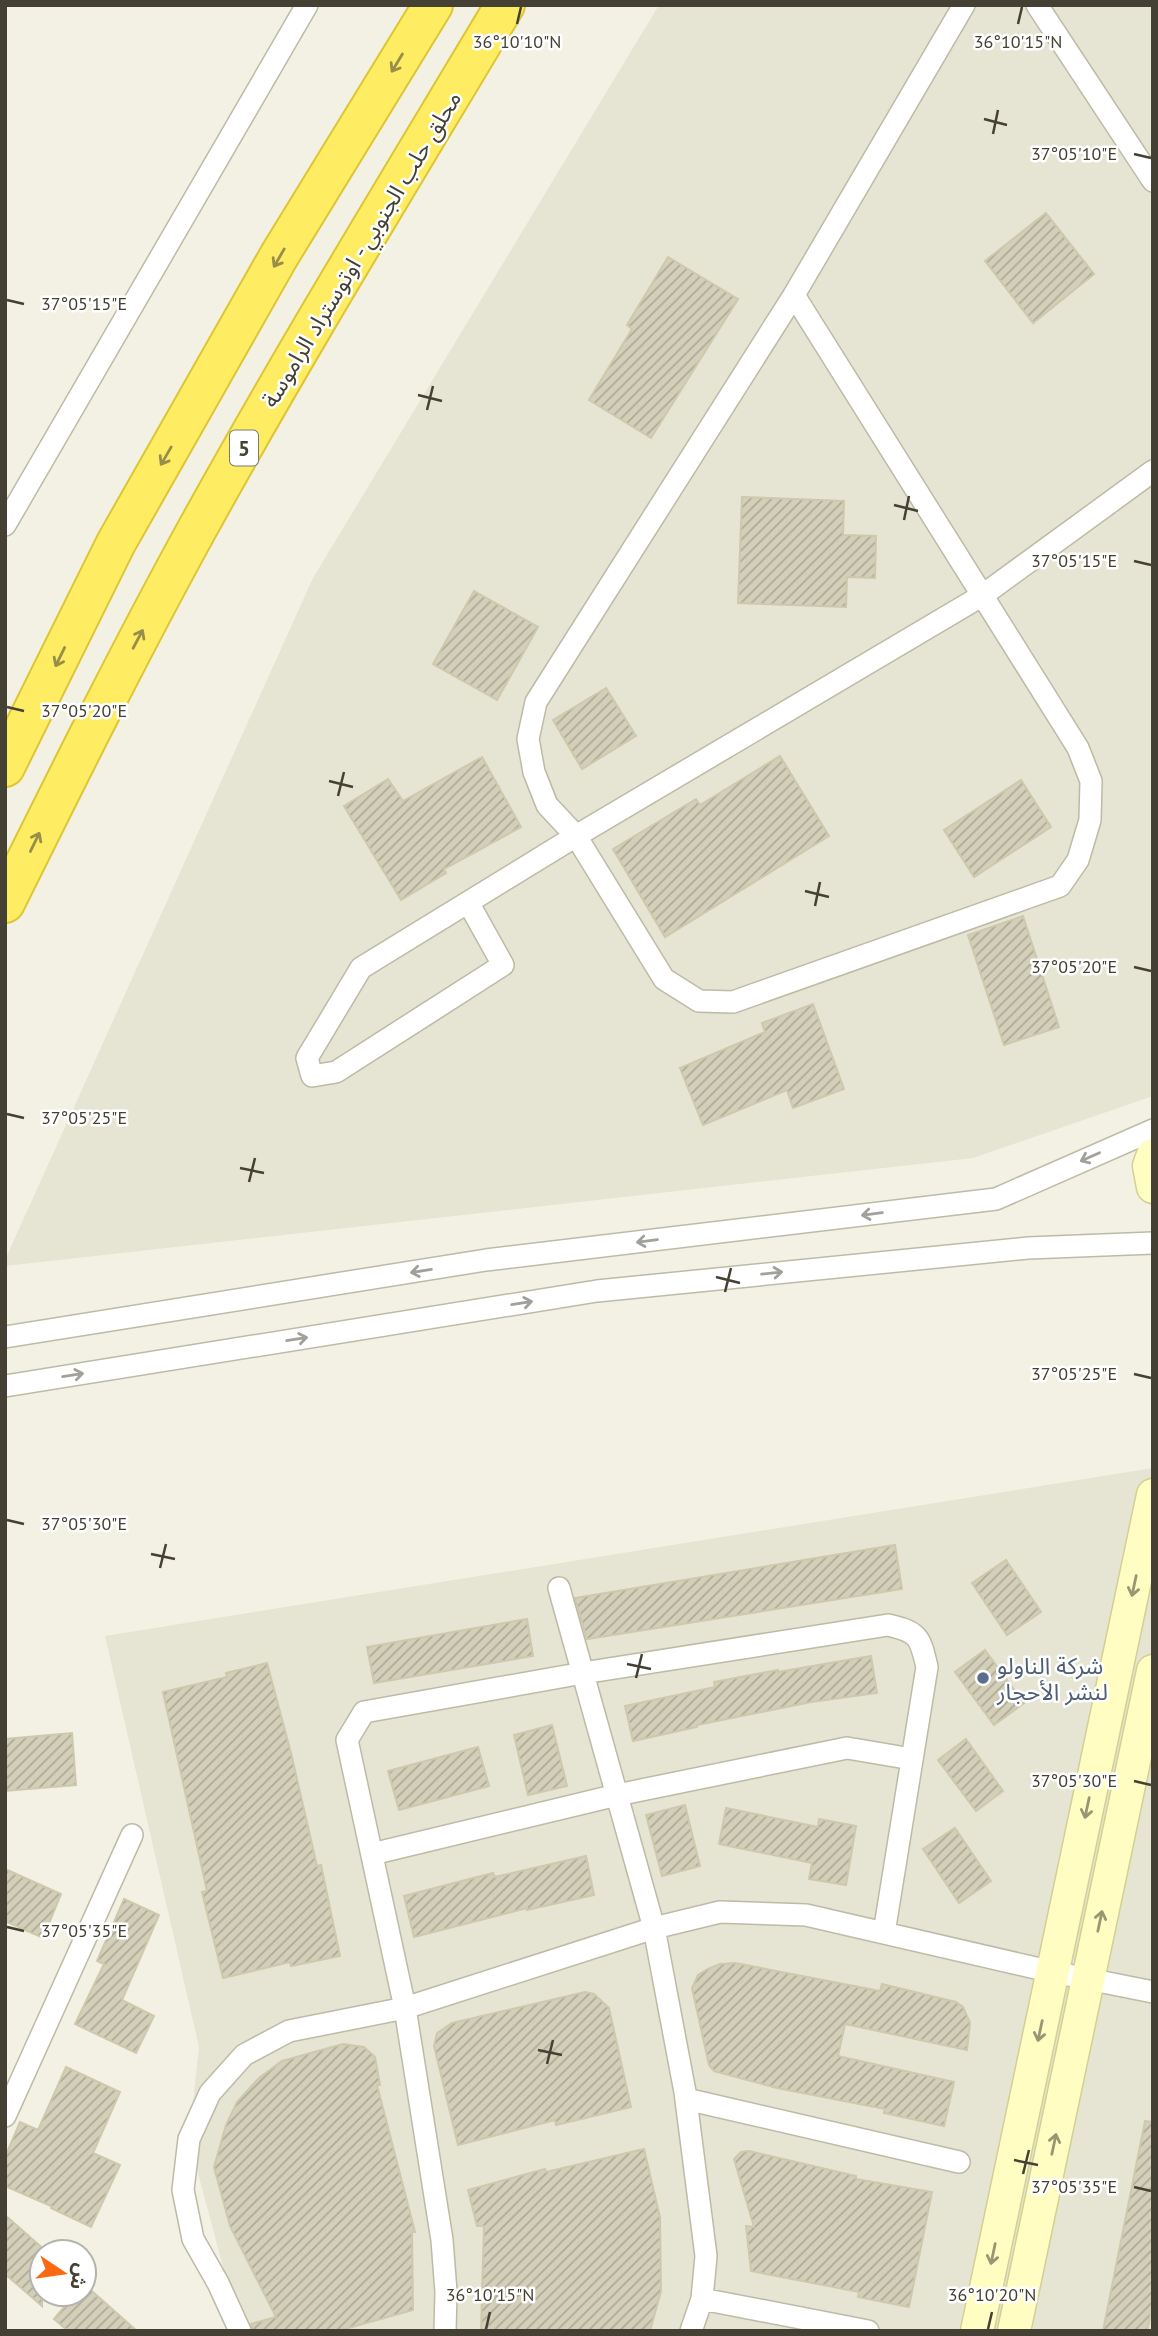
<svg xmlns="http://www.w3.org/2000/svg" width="1158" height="2336" viewBox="0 0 1158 2336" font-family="'PT Sans','Noto Sans Arabic',sans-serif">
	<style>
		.residential { fill: #e6e4d2 }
		.building { fill: url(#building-hatch); stroke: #cec9ac; stroke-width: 2 }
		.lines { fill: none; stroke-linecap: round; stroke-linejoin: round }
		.street-casing { stroke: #bdbba6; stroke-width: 24 }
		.secondary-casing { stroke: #d2d093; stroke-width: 35 }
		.highway-casing { stroke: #ddc533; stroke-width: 42 }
		.street { stroke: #fff; stroke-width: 21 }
		.secondary { stroke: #fffdc1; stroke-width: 32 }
		.highway { stroke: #feed63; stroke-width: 38 }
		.oneway { stroke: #988e49 }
		.oneway2 { stroke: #a2a09a }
		.oneway3 { stroke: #989673 }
		.ticks { fill: none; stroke: #444134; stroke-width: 2.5 }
		.service-dot { fill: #5c6f8a; stroke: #fff; stroke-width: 2.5 }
		.labels { text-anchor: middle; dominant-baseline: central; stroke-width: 5; stroke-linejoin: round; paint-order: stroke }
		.shield { fill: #fff; stroke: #7c7a71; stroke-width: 2 }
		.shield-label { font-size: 21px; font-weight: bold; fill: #444134 }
		.street-label { font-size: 23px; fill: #444134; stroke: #fff }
		.service-label { font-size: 23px; fill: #4e5e75; stroke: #fff; text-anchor: start }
		.ticks-label { font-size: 18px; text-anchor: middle; fill: #444134; stroke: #fff; stroke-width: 5; stroke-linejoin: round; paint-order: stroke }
	</style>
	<defs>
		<pattern id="building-hatch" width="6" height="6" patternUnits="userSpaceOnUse" patternTransform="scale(1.75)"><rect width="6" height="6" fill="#d3cfb9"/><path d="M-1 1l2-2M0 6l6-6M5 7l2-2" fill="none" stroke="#adaa97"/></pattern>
	</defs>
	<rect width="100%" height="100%" fill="#f2f1e4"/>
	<!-- residential -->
	<path class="residential" d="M659 5H1153V1096L973 1158 5 1266V1260L313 578Z
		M1153 1468V2331H240L189 2139 199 2047 105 1636Z"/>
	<!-- building -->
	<path class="building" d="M1046 213 1094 274 1033 323 985 261Z
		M668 257 738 299 651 438 589 400 632 329 627 325Z
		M742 497 844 501 843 535 876 536 875 578 847 577 846 607 738 603Z
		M474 591 538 627 497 700 433 664Z
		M606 688 636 736 582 769 553 720Z
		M780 756 829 836 665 937 613 849 696 799 700 805Z
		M482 757 521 827 444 869 446 873 401 900 344 806 388 779 403 801Z
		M1021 780 1051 827 974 877 944 830Z
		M1023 916 1059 1027 1004 1045 968 935Z
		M813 1004 844 1089 793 1108 787 1090 703 1125 680 1068 765 1032 762 1023Z
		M895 1545 902 1589 587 1639 575 1598Z
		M1006 1560 1041 1612 1007 1635 972 1583Z
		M527 1619 533 1656 374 1683 367 1647Z
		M985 1650 1024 1703 994 1725 955 1672Z
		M871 1656 877 1693 811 1702 697 1725V1727L633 1741 625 1706 715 1687 714 1682 778 1670V1672Z
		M267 1663 291 1753 317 1866 321 1865 340 1956 291 1966 290 1962 223 1978 202 1892 207 1891 163 1692 227 1677 226 1673Z
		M552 1725 567 1786 528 1795 514 1735Z
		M72 1733 76 1785 5 1791V1739Z
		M966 1739 1003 1791 976 1811 938 1760Z
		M478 1747 489 1786 399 1810 388 1771Z
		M685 1805 700 1866 662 1876 646 1815Z
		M726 1808 818 1827 819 1819 856 1826 846 1885 809 1879 812 1863 719 1844Z
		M955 1828 991 1881 959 1903 923 1849Z
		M586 1856 594 1895 527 1910V1908L414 1937 404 1896 493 1873 495 1877Z
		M5 1869 61 1894 43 1938 5 1921Z
		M124 1899 159 1915 122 2000 154 2016 136 2053 75 2024 104 1964 97 1961Z
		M735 1963 880 1991 882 1984 956 2002 963 2007 970 2023 967 2050 845 2024 838 2056 954 2082 944 2126 884 2113 885 2109 777 2088 714 2071 709 2065 692 1988 698 1975 708 1969 720 1964Z
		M585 1992 594 1994 609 2008 631 2107 556 2125 555 2120 458 2145 434 2046 437 2033 452 2023Z
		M343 2044 364 2047 375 2057 380 2085H377L415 2232H412L413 2310 338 2331H253L251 2324 276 2317 230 2226 214 2167 226 2125 237 2102 259 2078 282 2061Z
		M66 2067 120 2092 93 2153 120 2165 91 2227 51 2208V2206L5 2186V2157L20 2122 38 2130Z
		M1145 2121 1153 2122V2304L1147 2331H1103Z
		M644 2149 660 2217 661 2291 650 2331H481L484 2226H477L468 2190 545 2169 546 2172Z
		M749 2151 856 2176V2179L932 2192 909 2307 858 2297 859 2292 751 2271 746 2226 754 2227 734 2159 741 2152Z
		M5 2215 47 2252H42V2306L5 2274Z
		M84 2284 137 2331H68L54 2319 75 2294H84Z"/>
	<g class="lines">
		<defs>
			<path id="street" d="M1037 5 1153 181
				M794 295 1078 748 1091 781 1090 820 1078 860 1060 886 733 1002 699 1001 664 979 576 836 547 805 534 772 528 739 536 702 794 295 964 5
				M5 525 307 5
				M469 904 503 965 336 1072 312 1076 307 1058 361 968 576 836 983 595 1153 471
				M5 1337 486 1260 996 1199 1153 1130
				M5 1386 597 1291 1028 1248 1153 1243
				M559 1588 654 1928 685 2092 706 2256 702 2299 691 2331
				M372 1854 617 1795 847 1748 912 1759
				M686 2099 959 2162
				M5 2116 132 1835
				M702 2299 868 2331
				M240 2331 218 2283 193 2239 183 2190 189 2139 210 2093 244 2055 289 2031 405 2008 654 1928 720 1912 806 1915 1053 1972 1153 1992
				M445 2331 446 2292 442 2240 405 2008 347 1740 364 1712 583 1673 888 1625C919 1632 920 1637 927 1667L884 1933"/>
			<path id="secondary" d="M1153 1155 1149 1166 1153 1187
				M977 2331 1153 1495
				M1014 2331 1153 1671"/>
			<path id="highway" d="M5 767 116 543 279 256 433 5
				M5 903C67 778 129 653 196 531 294 353 401 179 505 5"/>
		</defs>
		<!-- street casing -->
		<use href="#street" class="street-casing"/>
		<!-- secondary casing -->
		<use href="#secondary" class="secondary-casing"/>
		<!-- highway casing -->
		<use href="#highway" class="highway-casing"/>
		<!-- street -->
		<use href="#street" class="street"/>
		<!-- secondary -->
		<use href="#secondary" class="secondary"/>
		<!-- highway -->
		<use href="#highway" class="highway"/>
	</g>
	<!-- one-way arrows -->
	<defs><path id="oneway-shaft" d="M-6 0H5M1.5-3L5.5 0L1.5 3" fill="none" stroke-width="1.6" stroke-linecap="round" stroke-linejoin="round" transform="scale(1.75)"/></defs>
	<g class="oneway">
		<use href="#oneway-shaft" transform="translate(397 63) rotate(121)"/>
		<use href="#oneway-shaft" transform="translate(279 258) rotate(120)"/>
		<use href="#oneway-shaft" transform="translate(166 456) rotate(120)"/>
		<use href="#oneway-shaft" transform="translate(138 639) rotate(-62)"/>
		<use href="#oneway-shaft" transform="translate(60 657) rotate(116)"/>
		<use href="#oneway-shaft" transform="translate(35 842) rotate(-64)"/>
	</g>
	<g class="oneway2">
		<use href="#oneway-shaft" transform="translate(1090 1157) rotate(156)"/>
		<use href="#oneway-shaft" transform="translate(872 1214) rotate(173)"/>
		<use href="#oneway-shaft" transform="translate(647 1241) rotate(173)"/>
		<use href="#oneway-shaft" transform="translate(421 1271) rotate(171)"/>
		<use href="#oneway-shaft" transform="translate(772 1273) rotate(-6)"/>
		<use href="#oneway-shaft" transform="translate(522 1303) rotate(-9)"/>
		<use href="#oneway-shaft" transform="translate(297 1339) rotate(-9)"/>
		<use href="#oneway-shaft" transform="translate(73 1375) rotate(-9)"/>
	</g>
	<g class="oneway3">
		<use href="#oneway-shaft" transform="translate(1134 1586) rotate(102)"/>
		<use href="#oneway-shaft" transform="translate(1087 1808) rotate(102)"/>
		<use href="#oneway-shaft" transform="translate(1100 1921) rotate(-78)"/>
		<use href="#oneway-shaft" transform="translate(1040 2031) rotate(102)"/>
		<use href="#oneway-shaft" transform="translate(1054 2144) rotate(-78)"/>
		<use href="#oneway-shaft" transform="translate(993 2254) rotate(102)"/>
	</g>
	<!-- ticks -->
	<path class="ticks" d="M517 24 521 7M1018 24 1022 7M984 119 1007 125M993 134 998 110M1134 154 1151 158M7 300 24 304M418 395 442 401M427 410 433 386M894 505 918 511M904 520 909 496M1134 561 1151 565M7 707 24 711M329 781 353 787M338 796 344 772M805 891 829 897M815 906 820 882M1134 967 1151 971M7 1114 24 1118M240 1168 264 1173M249 1182 255 1158M716 1277 740 1283M725 1292 731 1268M1134 1374 1151 1378M7 1520 24 1524M151 1554 175 1559M160 1568 166 1544M627 1664 651 1669M636 1678 642 1654M1134 1781 1151 1785M7 1927 24 1931M538 2050 562 2055M547 2064 553 2040M1014 2160 1038 2165M1023 2174 1029 2150M1134 2187 1151 2191M486 2329 490 2312M988 2329 992 2312"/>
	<!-- markers -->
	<circle class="service-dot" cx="983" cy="1678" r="7"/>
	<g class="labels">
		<!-- shield labels -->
		<rect class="shield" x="230" y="430.5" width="28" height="35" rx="5"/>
		<g class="shield-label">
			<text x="244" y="448">5</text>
		</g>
		<!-- street labels -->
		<g class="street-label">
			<text transform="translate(361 249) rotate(-59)">محلق حلب الجنوبي - اوتوستراد الراموسة</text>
		</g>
		<!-- service labels -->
		<g class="service-label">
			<text x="997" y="1665">شركة الناولو<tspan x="997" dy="26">لنشر الأحجار</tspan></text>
		</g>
	</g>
	<g class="ticks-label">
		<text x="517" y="48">36°10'10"N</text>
		<text x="1018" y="48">36°10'15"N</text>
		<text x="1074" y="160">37°05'10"E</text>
		<text x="84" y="310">37°05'15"E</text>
		<text x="1074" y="567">37°05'15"E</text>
		<text x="84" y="717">37°05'20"E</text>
		<text x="1074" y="973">37°05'20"E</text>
		<text x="84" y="1124">37°05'25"E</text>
		<text x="1074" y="1380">37°05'25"E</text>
		<text x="84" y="1530">37°05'30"E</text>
		<text x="1074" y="1787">37°05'30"E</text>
		<text x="84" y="1937">37°05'35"E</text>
		<text x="1074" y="2193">37°05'35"E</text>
		<text x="490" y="2301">36°10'15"N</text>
		<text x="992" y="2301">36°10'20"N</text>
	</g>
	<!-- border -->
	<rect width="1158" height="2336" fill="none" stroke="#444134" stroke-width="14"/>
	<!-- north arrow -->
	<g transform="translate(63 2273) rotate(103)"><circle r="33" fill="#ffffff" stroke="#b4b3ae" stroke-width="2"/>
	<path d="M0-5L12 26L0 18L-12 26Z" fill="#fa6912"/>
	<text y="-10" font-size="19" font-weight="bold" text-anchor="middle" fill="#444134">ش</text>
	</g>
</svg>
